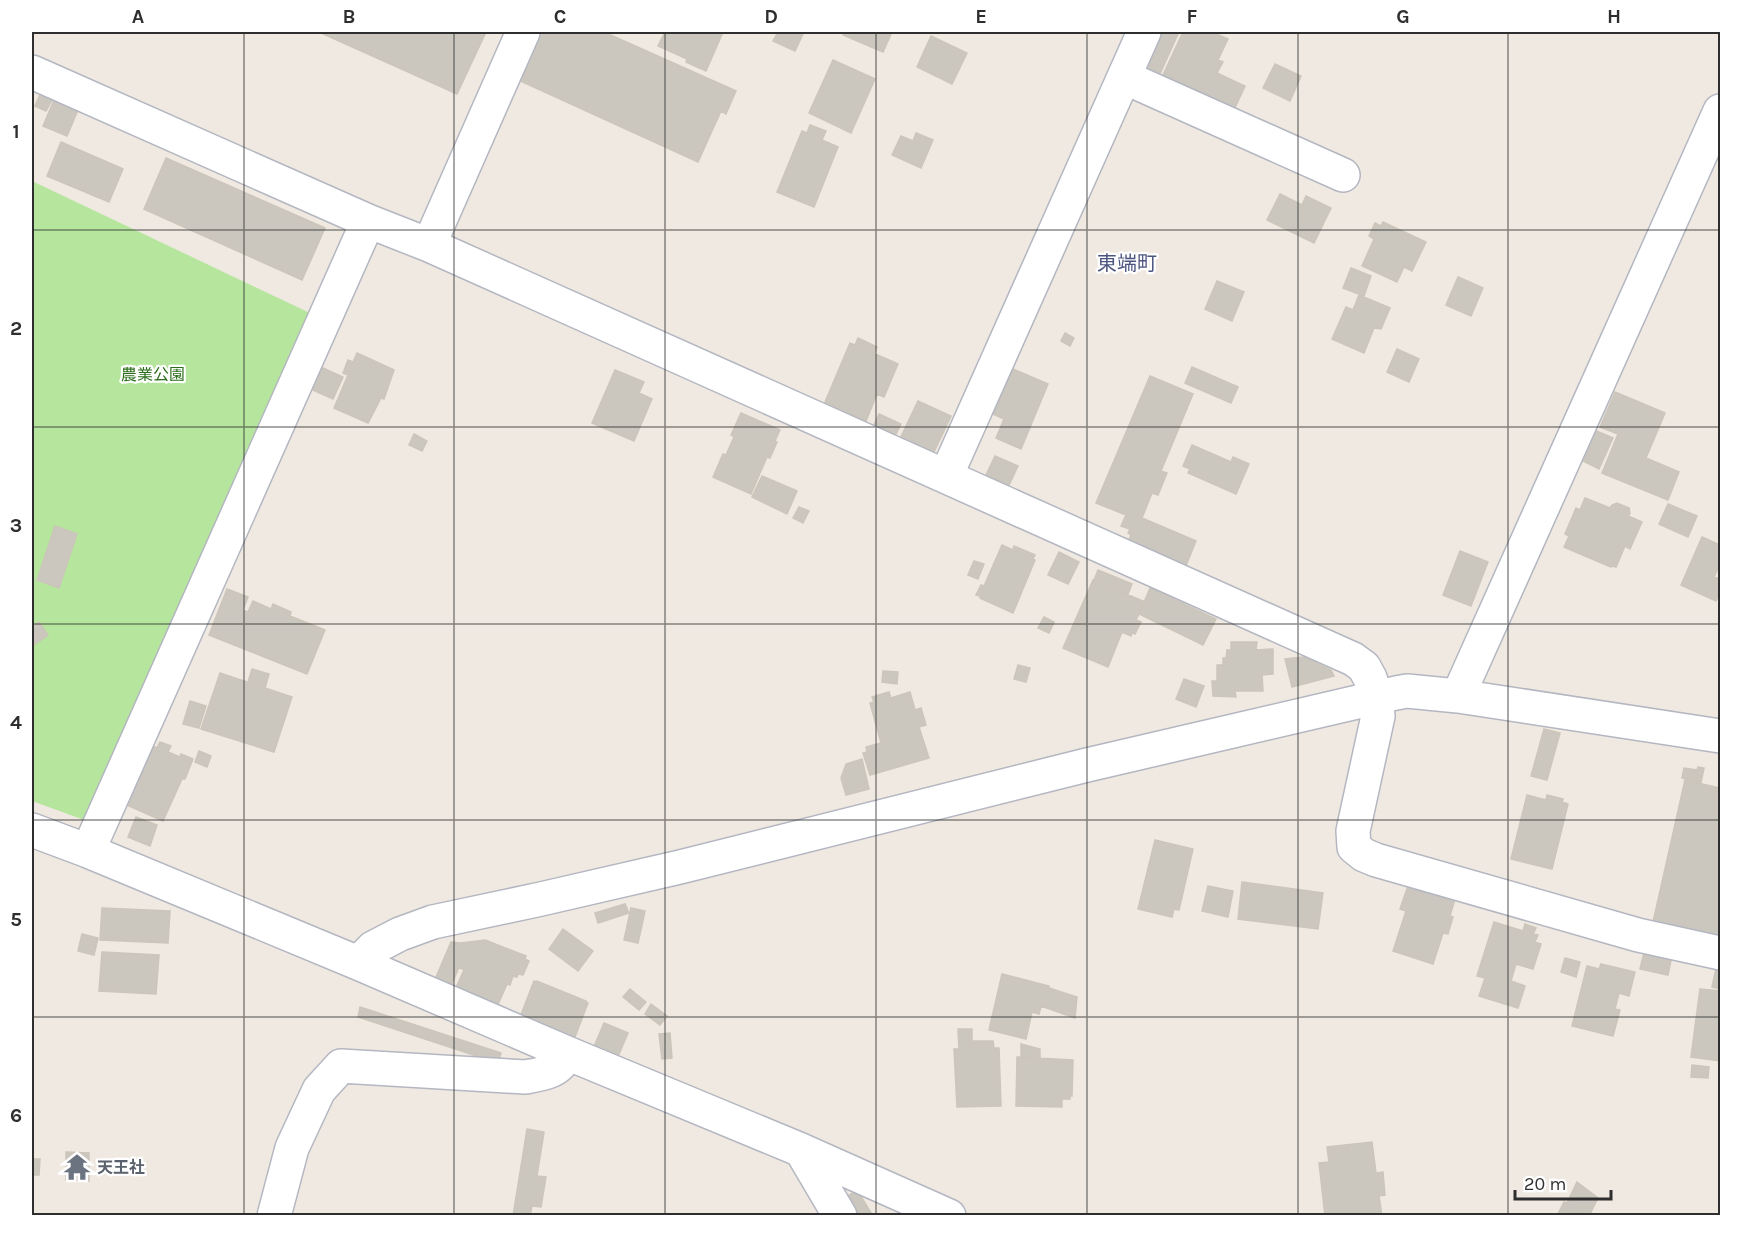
<svg xmlns="http://www.w3.org/2000/svg" width="1752" height="1247" viewBox="0 0 1752 1247" font-family="Karla,'Noto Sans JP',sans-serif">
	<style>
		.green { fill: #b6e59e }
		.building { fill: #cbc7bf; stroke: #cbc5ba; stroke-width: 1.5 }
		.lines { fill: none; stroke-linecap: round; stroke-linejoin: round }
		.minor-casing { stroke: #b4b7c1; stroke-width: 36 }
		.minor { stroke: #fff; stroke-width: 33 }
		.grid { fill: none; stroke: #2e2e2e; stroke-width: 1.5; stroke-opacity: 0.55 }
		.labels { text-anchor: middle; dominant-baseline: central; stroke-width: 4.5; stroke-linejoin: round; paint-order: stroke }
		.park-label { font-size: 16px; fill: #2c6e1b; stroke: #fff }
		.worship-label { font-size: 16px; font-weight: bold; fill: #5b616d; stroke: #fff; text-anchor: start }
		.quarter-label { font-size: 20px; fill: #4d5680; stroke: #fff }
		.neatline { fill: none; stroke: #2e2e2e; stroke-width: 2 }
		.grid-label { font-size: 20px; text-anchor: middle; font-weight: bold; fill: #2e2e2e }
	</style>
	<rect width="100%" height="100%" fill="#efe9e1"/>
	<!-- green -->
	<path class="green" d="M32 181 312 314 87 821 32 801Z"/>
	<!-- building -->
	<path class="building" d="M319 32H486L457 94Z
		M540 32H604L736 91 726 114 721 111 698 162 518 80Z
		M665 32H723L706 71 686 62 687 59 658 46Z
		M778 32H804L795 51 773 41Z
		M845 32H892L883 52 843 35Z
		M1155 32H1172L1178 34 1159 76 1139 66Z
		M1183 32H1212L1228 39 1218 60 1223 62 1217 73 1245 86 1233 112 1179 88 1182 84 1163 75Z
		M931 36 967 53 952 84 917 67Z
		M833 60 875 79 851 133 809 113Z
		M1275 64 1301 76 1290 101 1263 88Z
		M41 92 53 98 46 111 35 106Z
		M54 100 78 110 67 136 43 126Z
		M810 125 826 131 822 140 838 147 814 207 777 192 802 131 807 133Z
		M916 133 933 140 921 168 892 155 901 136 913 141Z
		M61 142 123 169 109 202 47 176Z
		M166 158 325 228 302 280 144 209Z
		M1280 194 1302 205 1306 196 1331 208 1314 243 1267 220Z
		M1383 222 1426 242 1412 271 1404 267 1397 282 1362 266 1374 239 1369 236 1375 223 1381 226Z
		M1351 268 1371 276 1364 296 1343 288Z
		M1458 277 1483 288 1471 316 1446 305Z
		M1217 281 1244 292 1232 321 1205 309Z
		M1359 295 1390 308 1381 329 1374 328 1364 353 1332 339 1346 307 1353 310Z
		M1065 333 1074 338 1070 346 1061 341Z
		M858 338 877 347 874 353 855 345Z
		M850 343 898 364 884 397 877 394 866 421 825 402Z
		M1397 349 1419 359 1409 382 1387 372Z
		M357 353 394 370 384 399 381 398 368 423 334 408 348 375 343 373 348 360 353 362Z
		M1192 367 1238 387 1231 403 1185 383Z
		M323 368 343 377 333 399 313 390Z
		M1013 369 1048 384 1021 449 996 438 1004 419 993 414Z
		M615 370 644 382 639 393 652 399 634 441 592 423Z
		M1150 376 1193 394 1161 471 1167 473 1158 495 1152 493 1142 518 1196 541 1185 568 1127 544 1131 535 1128 533 1130 529 1121 526 1126 515 1096 503Z
		M1615 392 1665 413 1646 458 1679 472 1668 500 1602 473 1618 434 1600 427Z
		M918 401 951 416 933 454 900 439Z
		M741 413 780 430 775 441 777 442 770 458 767 457 751 494 713 477 723 454 726 455 734 437 731 435Z
		M879 414 901 424 895 436 874 425Z
		M1594 430 1613 438 1599 469 1581 460Z
		M414 434 427 441 422 451 409 445Z
		M1192 445 1231 462 1233 457 1249 464 1236 494 1188 473 1190 469 1183 466Z
		M995 456 1018 466 1009 485 986 475Z
		M762 476 797 491 787 514 752 497Z
		M1585 498 1610 508 1612 505 1617 503 1629 508 1630 513 1628 516 1642 522 1630 549 1625 546 1616 567 1612 566 1611 567 1564 547 1569 536 1565 534 1576 508 1580 510Z
		M1668 504 1697 516 1688 537 1659 524Z
		M799 507 809 511 803 523 793 518Z
		M55 526 77 534 59 588 37 580Z
		M1702 537 1720 545V564L1714 577 1720 579V591L1716 601 1681 585Z
		M1002 545 1013 550 1014 546 1035 555 1033 559 1035 560 1013 613 980 598V596L976 595 981 585 984 586Z
		M1460 551 1488 562 1471 606 1443 595Z
		M1059 552 1079 562 1068 584 1048 575Z
		M974 561 984 564 978 579 968 575Z
		M1098 570 1132 584 1128 594 1094 580Z
		M1093 580 1145 602 1136 620 1141 622 1135 634 1132 633 1131 636 1122 632 1108 667 1063 648Z
		M1150 588 1216 619 1203 645 1139 614Z
		M227 589 248 597 243 610 248 612 253 601 271 609 273 604 291 612 290 616 325 630 307 674 209 635Z
		M1044 617 1054 622 1049 633 1038 628Z
		M39 622 48 635 32 646V627Z
		M1231 642H1257L1256 650 1273 649V674L1262 675 1263 691H1235L1236 697 1213 696 1212 681H1217V665H1223V658H1226L1227 650H1231Z
		M1304 657 1331 670 1334 676 1292 687 1285 659Z
		M1018 665 1030 668 1026 682 1014 679Z
		M252 669 269 674 265 688 248 682Z
		M883 671 898 672 897 684 882 682Z
		M220 673 292 697 274 752 201 729Z
		M1184 679 1204 686 1196 707 1176 699Z
		M889 692 891 698 910 692 915 710 921 708 926 725 919 727 929 758 870 775 863 753 867 752 866 747 881 743 870 703 874 702 872 697Z
		M190 701 206 706 199 728 183 724Z
		M1544 729 1560 733 1547 780 1531 776Z
		M160 742 171 746 168 752 180 757 181 754 193 759 185 779H182L163 821 127 805 153 746 157 748Z
		M199 751 211 756 207 767 195 762Z
		M862 759 869 789 846 795 841 778 846 764Z
		M1698 767 1704 768 1701 782 1682 778 1684 768 1697 770Z
		M1685 780 1720 788V938L1653 922Z
		M1527 795 1546 800 1547 795 1563 799 1562 802 1568 804 1552 869 1511 859Z
		M136 817 157 825 150 846 128 837Z
		M1155 840 1193 849 1179 910 1174 909 1172 917 1138 909Z
		M1242 882 1323 893 1318 929 1238 919Z
		M1409 883 1455 899 1450 916 1453 917 1448 934 1443 933 1433 964 1393 951 1406 911 1400 909Z
		M1208 886 1233 891 1228 917 1202 911Z
		M625 904 629 913 598 923 595 913Z
		M102 908 170 911 168 943 100 940Z
		M631 908 645 911 638 943 624 940Z
		M1494 922 1523 931 1525 924 1536 928 1533 934 1538 935 1535 942 1541 944 1533 969 1516 964 1511 981 1525 986 1518 1008 1479 996 1485 978 1477 976Z
		M563 929 593 951 578 971 549 949Z
		M82 934 98 938 94 955 78 951Z
		M485 940 526 956 525 959 529 961 523 975 518 974 517 977 513 976 510 985 507 984 496 1009 454 992 464 970 459 967 449 991 433 984 451 942 461 943Z
		M1645 949 1672 955 1668 975 1640 969Z
		M102 952 159 955 156 994 99 991Z
		M1565 958 1580 962 1576 977 1561 972Z
		M1601 964 1635 972 1629 996 1619 993 1615 1009 1620 1010 1613 1036 1572 1026 1587 966 1599 969Z
		M1717 964 1720 965V989L1712 987Z
		M1002 974 1049 986V988L1077 997 1075 1018 1041 1006 1039 1014 1032 1012 1026 1039 989 1030Z
		M534 981 537 982V981L586 1001V1002L588 1003 573 1042 519 1020Z
		M630 989 646 1002 639 1010 623 997Z
		M1700 989 1720 991V1061L1691 1057Z
		M651 1004 667 1016 660 1025 645 1014Z
		M360 1007 501 1053 498 1063 358 1017Z
		M604 1023 628 1033 617 1059 593 1049Z
		M958 1029H972V1041H993L994 1048H999L1001 1106 957 1107 954 1049H959Z
		M670 1033 672 1058 662 1059 659 1034Z
		M1021 1044 1040 1049V1058L1021 1057Z
		M1017 1057 1073 1060 1072 1096H1070V1099H1062V1107L1016 1106Z
		M1692 1065 1709 1067 1708 1078 1691 1077Z
		M527 1129 544 1132 537 1176 546 1177 541 1207 532 1206 530 1216H513Z
		M1372 1142 1376 1173 1383 1172 1385 1195 1379 1196 1382 1216H1325L1319 1163 1329 1162 1327 1147Z
		M66 1152 89 1153V1181L66 1180Z
		M32 1159H40L39 1175H32Z
		M1577 1182 1598 1198 1589 1216H1557L1564 1202 1567 1203Z
		M857 1190 873 1216H854L843 1199Z"/>
	<g class="lines">
		<defs>
			<path id="minor" d="M32 72 368 221 429 245 1353 659 1364 667 1370 678 1376 696 1378 716 1353 831 1354 847 1364 855 1376 860 1638 935 1720 953
				M1124 77 1343 175
				M429 245 523 32
				M946 476 1144 32
				M1458 696 1720 111
				M32 830 88 851 358 963 567 1053 801 1150 949 1216
				M88 851 368 221
				M358 963 373 948 400 934 433 922 541 899 680 867 1087 765 1396 693 1407 691 1458 696 1720 736
				M801 1150 840 1216
				M274 1216 292 1148 319 1090 341 1066 525 1077C543 1074 560 1072 567 1053"/>
		</defs>
		<!-- minor casing -->
		<use href="#minor" class="minor-casing"/>
		<!-- minor -->
		<use href="#minor" class="minor"/>
	</g>
	<!-- grid -->
	<path class="grid" d="M244 32V1216M454 32V1216M665 32V1216M876 32V1216M1087 32V1216M1298 32V1216M1508 32V1216M32 230H1720M32 427H1720M32 624H1720M32 820H1720M32 1017H1720"/>
	<!-- icons -->
	<defs>
		<symbol id="temple-bare" viewBox="-9 -9 18 18"><path d="M0-6L5-2H3V0L6.5 2.5H4V6H1.5V3h-3V6H-4V2.5H-6.5L-3 0V-2H-5Z" fill="#6b7280" stroke="#fff" stroke-width="2.5" paint-order="stroke"/></symbol>
	</defs>
	<g fill-rule="evenodd">
		<use href="#temple-bare" x="58" y="1148" width="38" height="38"/>
	</g>
	<g class="labels">
		<!-- park labels -->
		<g class="park-label">
			<text x="153" y="374">農業公園</text>
		</g>
		<!-- worship labels -->
		<g class="worship-label">
			<text x="97" y="1167">天王社</text>
		</g>
		<!-- quarter labels -->
		<g class="quarter-label">
			<text x="1127" y="263">東端町</text>
		</g>
	</g>
	<!-- border -->
	<rect width="1752" height="1247" fill="none" stroke="#ffffff" stroke-width="66"/>
	<!-- scale -->
	<path d="M1515 1190v9h96v-9" fill="none" stroke="#2e2e2e" stroke-width="3"/>
	<text x="1524" y="1190" font-size="18" fill="#2e2e2e" stroke="#ffffff" stroke-width="4.5" paint-order="stroke">20 m</text>
	<rect x="33" y="33" width="1686" height="1181" class="neatline"/>
	<g class="grid-label">
		<text x="138" y="23">A</text>
		<text x="349" y="23">B</text>
		<text x="560" y="23">C</text>
		<text x="771" y="23">D</text>
		<text x="981" y="23">E</text>
		<text x="1192" y="23">F</text>
		<text x="1403" y="23">G</text>
		<text x="1614" y="23">H</text>
		<text x="16" y="138">1</text>
		<text x="16" y="335">2</text>
		<text x="16" y="532">3</text>
		<text x="16" y="729">4</text>
		<text x="16" y="926">5</text>
		<text x="16" y="1122">6</text>
	</g>
</svg>
